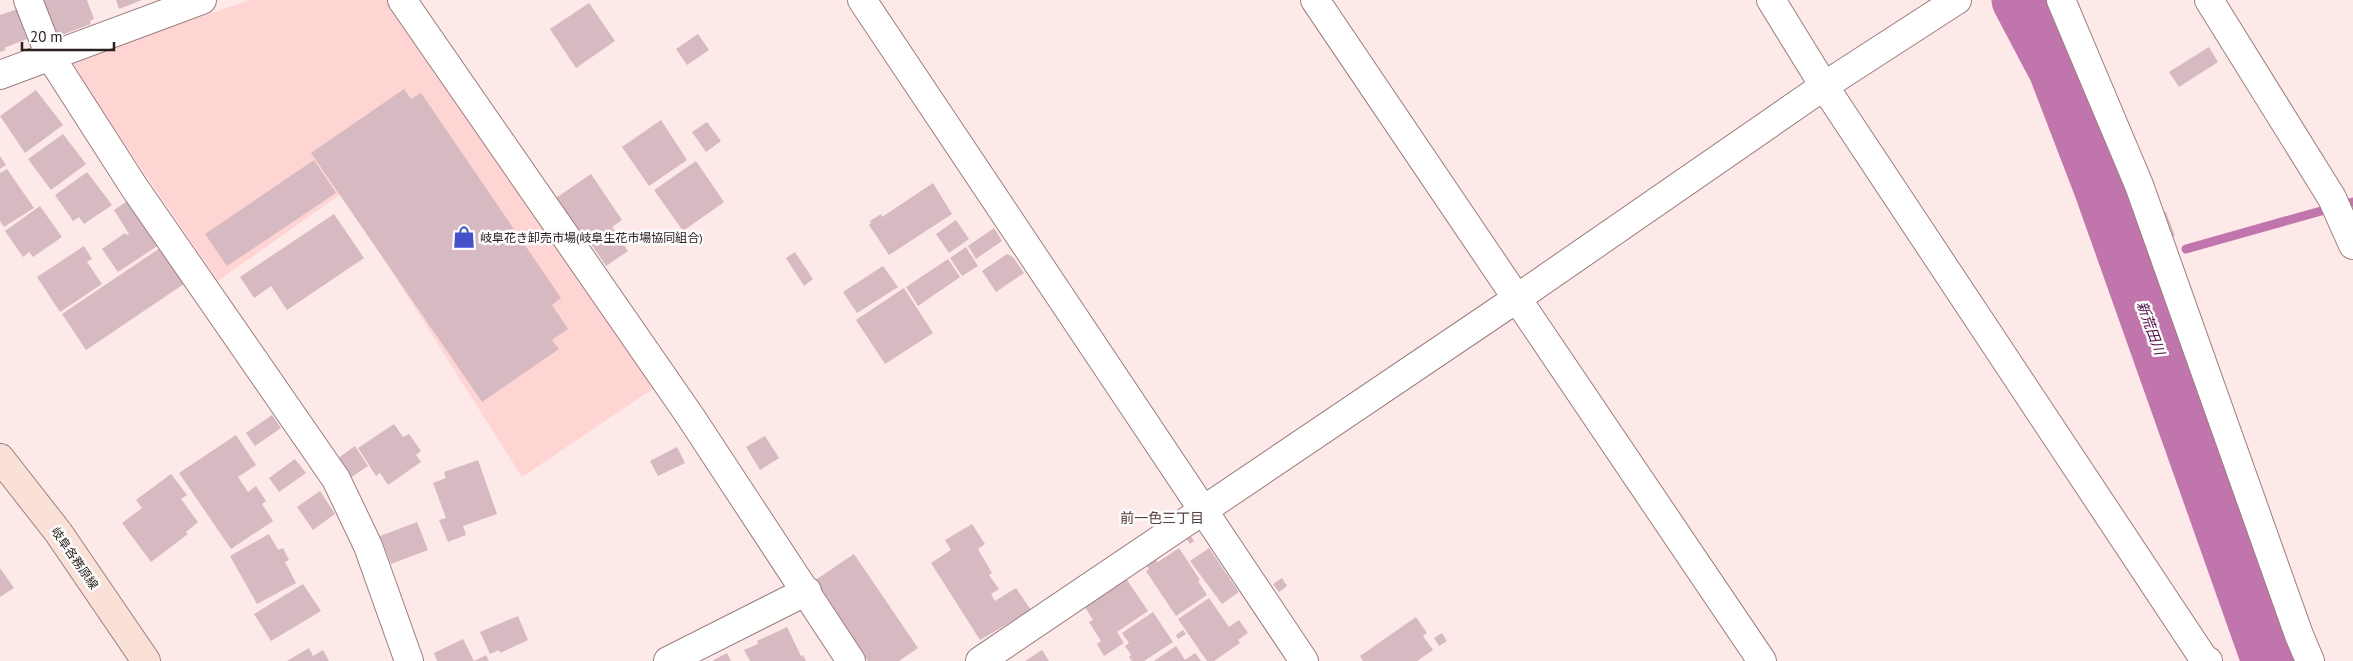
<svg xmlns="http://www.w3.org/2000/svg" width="2353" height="661" viewBox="0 0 2353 661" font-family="'PT Sans','Noto Sans JP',sans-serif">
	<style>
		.built { fill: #ffd5d4 }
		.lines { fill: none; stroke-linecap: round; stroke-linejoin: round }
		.stream { stroke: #c175ad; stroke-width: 9 }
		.river { stroke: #c175ad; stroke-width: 55 }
		.building { fill: #d7b9c1 }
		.minor-casing { stroke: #9c7e7e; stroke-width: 30 }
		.secondary-casing { stroke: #9c7e7e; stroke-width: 30 }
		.minor { stroke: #fff; stroke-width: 28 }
		.secondary { stroke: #f9e1d7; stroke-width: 28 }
		.labels { text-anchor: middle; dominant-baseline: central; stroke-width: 5; stroke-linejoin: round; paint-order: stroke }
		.poi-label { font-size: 12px; fill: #2b201f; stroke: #fbfbfb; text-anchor: start }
		.street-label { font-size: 12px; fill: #2b201f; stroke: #fbfbfb }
		.water-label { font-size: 14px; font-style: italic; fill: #520c44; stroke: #fbfbfb }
		.neighbourhood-label { font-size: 14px; fill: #5b4141; stroke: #fbfbfb }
	</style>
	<rect width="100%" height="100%" fill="#fde9e8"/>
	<!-- built -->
	<path class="built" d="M250 0H392L660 384 522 477 342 193 218 281 69 62Z"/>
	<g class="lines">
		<!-- stream -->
		<path class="stream" d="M2186 249 2353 202"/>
		<!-- river -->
		<path class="river" d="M2019 0 2056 70 2102 190 2269 661"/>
	</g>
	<!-- building -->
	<path class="building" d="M43 0H87L94 19 90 21 91 24 56 37Z
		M116 0H142L119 9Z
		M589 3 615 41 576 68 550 29Z
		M18 9 25 22 21 23 27 39 4 48 6 50 0 52V15Z
		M698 34 709 50 687 65 676 49Z
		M2209 47 2218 62 2179 87 2169 72Z
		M404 89 411 99 421 93 561 298 552 305 568 329 552 340 559 349 482 402 311 153Z
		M36 90 63 125 25 153 0 116Z
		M661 120 687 160 649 186 622 147Z
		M707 122 721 141 706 152 692 132Z
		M63 134 86 164 51 190 28 159Z
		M0 156 6 165 0 169Z
		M314 160 336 193 227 266 205 234Z
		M696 161 724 202 683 231 654 190Z
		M7 169 34 208 4 227 0 221V173Z
		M87 172 112 205 84 224 79 217 73 221 55 195Z
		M591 174 622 220 612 227 628 251 606 266 589 241 586 243 556 198Z
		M933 183 952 214 889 255 869 225 871 223 870 221 881 214 882 217Z
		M130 199 162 243 118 272 102 249 125 233 127 235 129 234 114 210Z
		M40 206 62 237 33 257 29 252 23 257 5 231Z
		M2166 212 2175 236 2165 240 2156 216Z
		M334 214 364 258 287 310 271 286 254 298 240 277Z
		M956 220 969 239 949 253 936 234Z
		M994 228 1002 241 976 259 968 246Z
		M84 246 92 259 87 262 102 284 60 312 37 277Z
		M966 247 978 266 962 276 950 258Z
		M160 248 184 284 86 350 62 314Z
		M795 252 813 279 804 286 786 258Z
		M1007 254 1013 257 1024 273 996 292 982 271Z
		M948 259 960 277 918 306 906 287Z
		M883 266 898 287 857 313 843 292Z
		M904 288 933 333 885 364 856 320Z
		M272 415 281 428 255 446 246 433Z
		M394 424 403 437 409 434 421 451 416 455 421 462 388 485 380 473 376 476 358 448Z
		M236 435 256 465 238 477 248 492 256 486 266 501 262 504 273 521 231 549 179 473Z
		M765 436 779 458 760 470 746 447Z
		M355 446 368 466 350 478 337 459Z
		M677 447 685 463 658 476 650 461Z
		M295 459 306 473 279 492 269 478Z
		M478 460 497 514 463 526 466 535 448 542 439 520 446 518 433 483 446 478 444 472Z
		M171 474 187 495 181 499 198 522 186 532 188 534 151 562 122 523 142 508 136 500Z
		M320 491 335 514 313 530 297 507Z
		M417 522 428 550 391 564 380 536Z
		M972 524 985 544 978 549 992 573 989 575 999 589 991 594 995 601 1016 588 1031 610 980 640 931 563 951 550 945 540Z
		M1188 532 1194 541 1190 544 1184 535Z
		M269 534 278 550 283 548 289 560 285 562 296 583 257 604 230 556Z
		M1179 548 1200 580 1198 581 1207 595 1176 616 1146 571 1149 569 1146 565 1155 559 1158 562Z
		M1209 548 1239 592 1222 604 1190 561Z
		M854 554 918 648 899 661H868L814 581Z
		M0 568 14 588 0 597Z
		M1125 577 1148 611 1117 632 1124 643 1104 656 1097 644 1101 641 1089 622 1093 620 1083 604Z
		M1282 578 1287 586 1279 592 1273 584Z
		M303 584 321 611 271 641 254 614Z
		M1209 598 1229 627 1239 620 1248 633 1238 640 1240 643 1214 661H1207L1178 619Z
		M1153 612 1173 642 1144 661H1132L1129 657 1131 655 1125 646 1129 643 1122 633Z
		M518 616 528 640 500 653 499 650 490 654 480 632Z
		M1416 617 1427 633 1423 636 1433 650 1417 661H1363L1360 656Z
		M787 627 801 656 803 655 806 661H750L744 650 758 644 757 641Z
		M1183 630 1186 634 1178 639 1176 635Z
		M1442 633 1447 641 1439 646 1434 638Z
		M463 639 474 661 486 655 489 661H437L434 653Z
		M1176 646 1185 660 1195 653 1201 661H1154Z
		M309 648 313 656 323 650 329 661H287Z
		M1042 650 1049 661H1025Z
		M727 653 731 661H712Z"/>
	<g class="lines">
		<defs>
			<path id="minor" d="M28 0 50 56 134 187 336 479 368 546 409 661
				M402 0 690 416 851 661
				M862 0 1304 661
				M1315 0 1762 661
				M1771 0 1824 86 2204 659 2208 661
				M2061 0 2139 185 2299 635 2310 661
				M2209 0 2332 198 2353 245
				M0 75 202 0
				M668 661 807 591
				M980 661 1516 299 1824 86 1957 0"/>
			<path id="secondary" d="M0 458 58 532 146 661"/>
		</defs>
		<!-- minor casing -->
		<use href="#minor" class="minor-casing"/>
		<!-- secondary casing -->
		<use href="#secondary" class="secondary-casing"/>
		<!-- minor -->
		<use href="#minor" class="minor"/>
		<!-- secondary -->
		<use href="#secondary" class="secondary"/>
	</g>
	<!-- icons -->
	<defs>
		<symbol id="shop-bare" viewBox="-9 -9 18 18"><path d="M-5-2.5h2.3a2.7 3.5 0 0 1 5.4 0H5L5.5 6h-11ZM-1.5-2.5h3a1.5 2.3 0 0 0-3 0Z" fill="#4551c6" stroke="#fbfbfb" stroke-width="2.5" paint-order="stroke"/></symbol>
	</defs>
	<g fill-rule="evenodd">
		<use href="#shop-bare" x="448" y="221" width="32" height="32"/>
	</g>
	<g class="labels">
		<!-- poi labels -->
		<g class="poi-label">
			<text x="480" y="237">岐阜花き卸売市場(岐阜生花市場協同組合)</text>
		</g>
		<!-- street labels -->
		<g class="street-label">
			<text transform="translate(75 558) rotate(55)">岐阜各務原線</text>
		</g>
		<!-- water labels -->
		<g class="water-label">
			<text transform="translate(2151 328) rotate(70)">新荒田川</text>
		</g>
		<!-- neighbourhood labels -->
		<g class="neighbourhood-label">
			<text x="1162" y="518">前一色三丁目</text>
		</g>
	</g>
	<!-- scale -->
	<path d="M22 42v8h92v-8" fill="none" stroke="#2b201f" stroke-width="2.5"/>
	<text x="30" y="42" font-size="15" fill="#2b201f" stroke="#fbfbfb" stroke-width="4" paint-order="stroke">20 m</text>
</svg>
